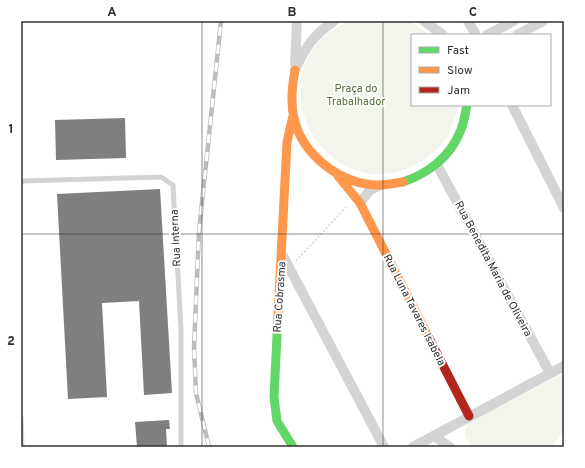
<svg xmlns="http://www.w3.org/2000/svg" width="585" height="468" viewBox="0 0 585 468" font-family="Overpass,sans-serif">
	<style>
		.green { fill: #f2f5ec }
		.building { fill: #7f7f7f }
		.lines { fill: none; stroke-linecap: round; stroke-linejoin: round }
		.path { stroke: #d4d4d4; stroke-width: 1.5; stroke-dasharray: 2 2; stroke-linecap: butt }
		.lane { stroke: #d4d4d4; stroke-width: 5 }
		.street { stroke: #d4d4d4; stroke-width: 10 }
		.fast { stroke: #63d668; stroke-width: 9 }
		.slow { stroke: #ff974d; stroke-width: 9 }
		.jam { stroke: #b3261e; stroke-width: 9 }
		.rail-casing { stroke: #bcbcbc; stroke-width: 4.5 }
		.rail { stroke: #fff; stroke-width: 3; stroke-dasharray: 9; stroke-linecap: butt }
		.grid { fill: none; stroke: #303030; stroke-width: 1; stroke-opacity: 0.55 }
		.labels { text-anchor: middle; dominant-baseline: central; stroke-width: 4; stroke-linejoin: round; paint-order: stroke }
		.park-label { font-size: 11px; fill: #566d3b; stroke: #fff }
		.street-label { font-size: 11px; fill: #303030; stroke: #fff }
		.neatline { fill: none; stroke: #303030; stroke-width: 1.5 }
		.grid-label { font-size: 13px; text-anchor: middle; font-weight: bold; fill: #303030 }
	</style>
	<rect width="100%" height="100%" fill="#fff"/>
	<!-- green -->
	<path class="green" d="M349 21H409L431 35H412V105H458V108C455 116 453 126 449 134 442 146 430 156 418 163 337 211 256 94 328 33 334 28 343 25 349 21Z
		M564 373V430L551 447H475C465 440 462 433 469 422Z"/>
	<!-- building -->
	<path class="building" d="M125 118 126 158 56 160 55 120Z
		M160 189 172 393 144 395 139 301 102 303 107 397 68 399 57 194Z
		M169 420 170 429H166L167 447H137L135 422Z"/>
	<g class="lines">
		<!-- path -->
		<path class="path" d="M296 261 348 205"/>
		<!-- lane -->
		<path class="lane" d="M21 183 23 181 161 177 173 185 181 330V447
			M21 417 22 447"/>
		<!-- street -->
		<path class="street" d="M424 21 443 35
			M468 21 476 35
			M487 35 514 21
			M517 35 543 21
			M295 64 297 21
			M295 70C305 48 313 35 334 21
			M512 105 564 208
			M437 165 550 373
			M360 203 370 190 379 186
			M283 256 384 447
			M434 436 450 447
			M413 447 564 366"/>
		<!-- fast -->
		<path class="fast" d="M403 182C427 174 450 157 460 132 464 124 465 114 467 105
			M278 315 274 397 277 421 293 447"/>
		<!-- slow -->
		<path class="slow" d="M295 70C292 86 290 102 294 118 302 155 341 185 379 185 387 185 395 183 403 182
			M338 176 360 203 429 338
			M278 315 287 142 293 116"/>
		<!-- jam -->
		<path class="jam" d="M429 338 469 416"/>
		<defs>
			<path id="rail" d="M209 447 196 393 194 348 199 231 221 21"/>
		</defs>
		<!-- rail casing -->
		<use href="#rail" class="rail-casing"/>
		<!-- rail -->
		<use href="#rail" class="rail"/>
	</g>
	<!-- grid -->
	<path class="grid" d="M202 21V447M383 21V447M21 234H564"/>
	<g class="labels">
		<!-- park labels -->
		<g class="park-label">
			<text x="356" y="89">Praça do<tspan x="356" dy="13">Trabalhador</tspan></text>
		</g>
		<!-- street labels -->
		<g class="street-label">
			<text transform="translate(176 238) rotate(-93)">Rua Interna</text>
			<text transform="translate(493 269) rotate(62)">Rua Benedita Maria de Oliveira</text>
			<text transform="translate(280 297) rotate(-86)">Rua Cobrasma</text>
			<text transform="translate(414 310) rotate(63)">Rua Luna Tavares Isabela</text>
		</g>
	</g>
	<!-- border -->
	<rect width="585" height="468" fill="none" stroke="#ffffff" stroke-width="44"/>
	<!-- legend -->
	<rect x="411" y="34" width="140" height="72" fill="#ffffff" stroke="#acacac"/>
	<rect x="419" y="47" width="20" height="6" fill="#63d668" stroke="#acacac"/>
	<text x="447" y="54" font-size="12" fill="#303030">Fast</text>
	<rect x="419" y="67" width="20" height="6" fill="#ff974d" stroke="#acacac"/>
	<text x="447" y="74" font-size="12" fill="#303030">Slow</text>
	<rect x="419" y="87" width="20" height="6" fill="#b3261e" stroke="#acacac"/>
	<text x="447" y="94" font-size="12" fill="#303030">Jam</text>
	<rect x="22" y="22" width="541" height="424" class="neatline"/>
	<g class="grid-label">
		<text x="112" y="16">A</text>
		<text x="292" y="16">B</text>
		<text x="473" y="16">C</text>
		<text x="11" y="133">1</text>
		<text x="11" y="345">2</text>
	</g>
</svg>
